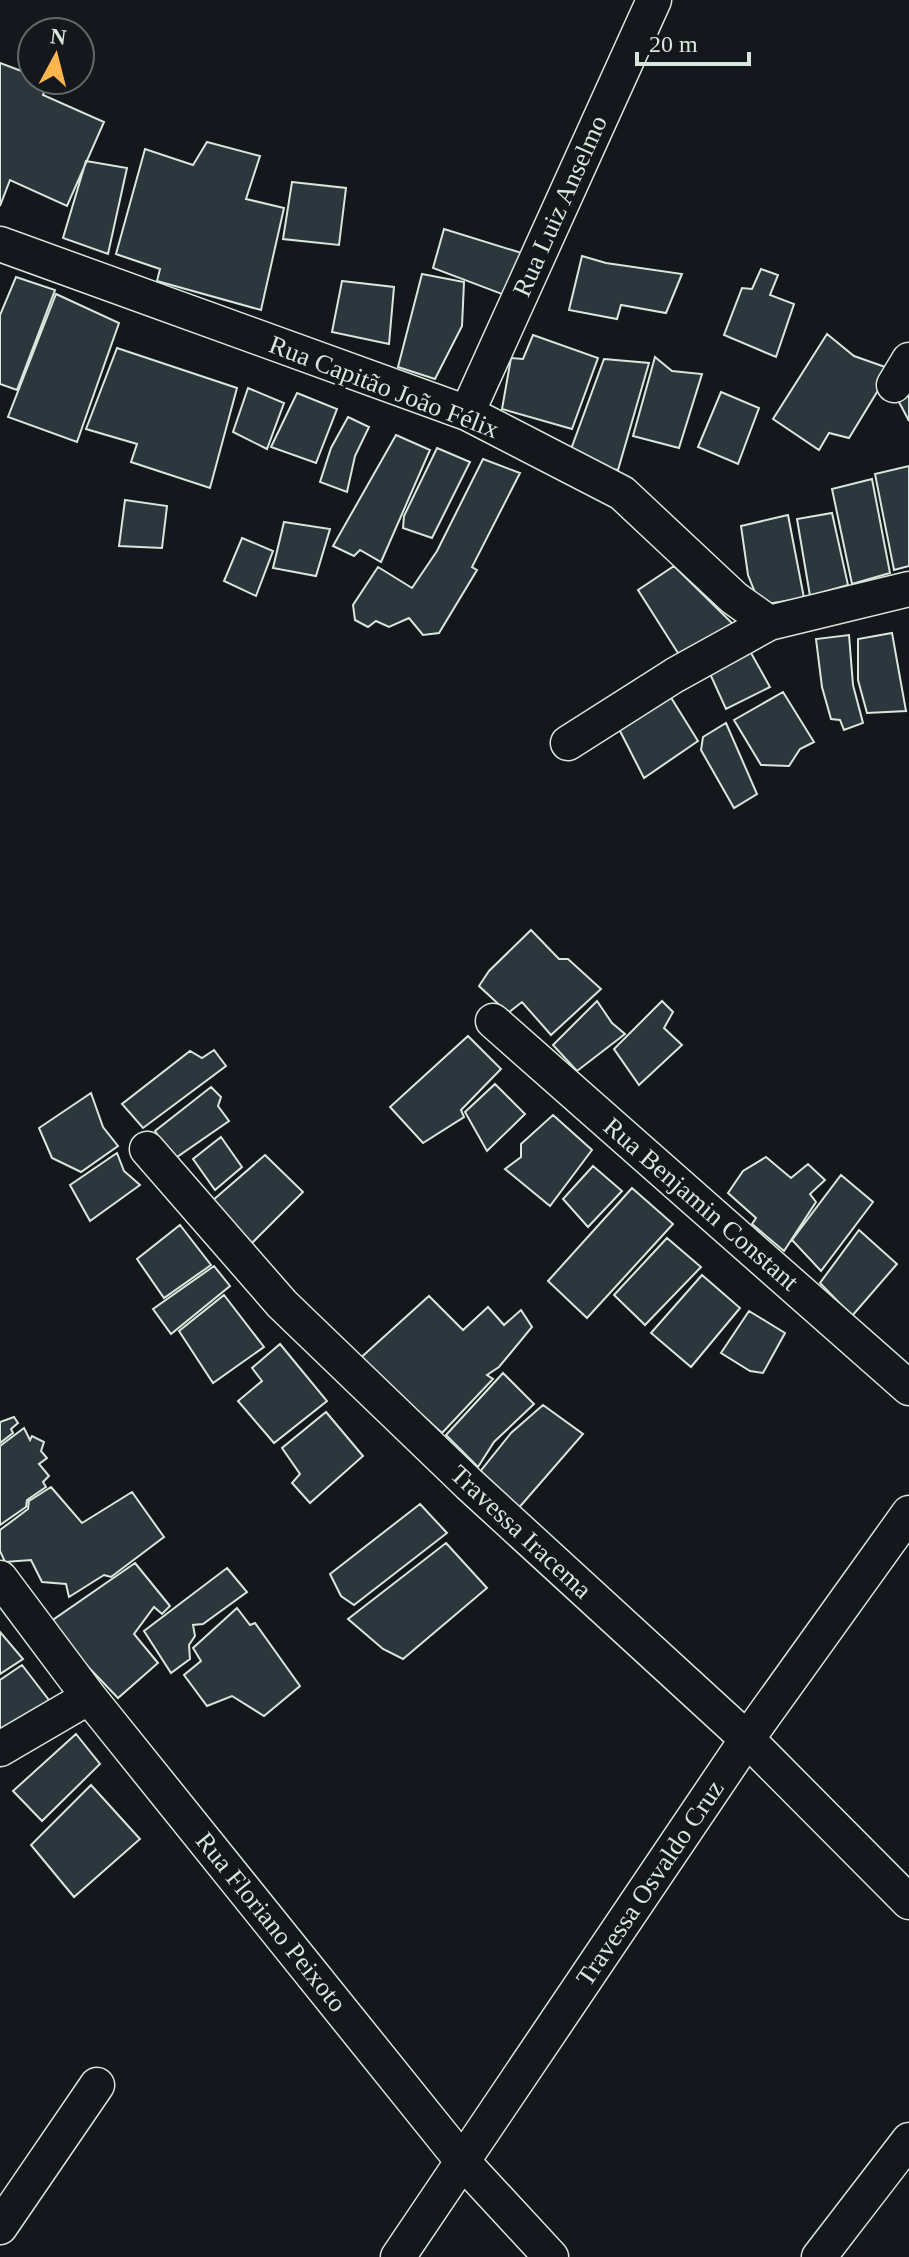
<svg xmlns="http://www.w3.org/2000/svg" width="909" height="2257" viewBox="0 0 909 2257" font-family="'Times New Roman',serif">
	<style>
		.building { fill: #2c363c; stroke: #d8e6dc; stroke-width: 2 }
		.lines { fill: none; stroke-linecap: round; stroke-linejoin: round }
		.street-casing { stroke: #d8e6dc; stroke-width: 37 }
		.street { stroke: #14181c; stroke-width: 34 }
		.labels { text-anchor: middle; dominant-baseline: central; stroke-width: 6; stroke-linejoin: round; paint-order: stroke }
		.street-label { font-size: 26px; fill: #d8e6dc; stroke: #14181c }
	</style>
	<rect width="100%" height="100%" fill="#14181c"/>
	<!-- building -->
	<path class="building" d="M0 63 32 75V80L48 81 43 95 104 122 67 206 10 180 0 206Z
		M207 142 260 156 246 199 284 208 261 310 157 281 160 269 116 254 145 149 193 165Z
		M86 161 127 168 108 254 63 238Z
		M292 182 346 188 339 245 283 239Z
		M444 229 528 255 510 297 433 268Z
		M582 256 606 263 682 274 666 313 621 305 617 319 569 310Z
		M761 269 778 275 770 295 794 304 776 357 724 335 742 288 752 289Z
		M422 274 464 282 462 326 435 379 398 367Z
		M16 277 55 290 17 390 0 384V315Z
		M342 281 394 287 389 344 332 332Z
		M56 294 119 323 77 442 8 417Z
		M827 334 854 356 891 369 849 438 829 433 819 450 773 419Z
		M533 335 598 358 572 429 502 409 511 358 523 359Z
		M117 348 237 388 210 488 131 462 137 444 86 429Z
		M655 357 672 371 702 374 679 448 633 436Z
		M604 359 649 363 618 470 583 464 570 452Z
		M248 388 284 403 267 449 233 432Z
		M721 392 759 408 738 464 698 447Z
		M297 393 337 409 316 463 271 447Z
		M909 395V421L899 402Z
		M348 417 369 427 355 456 347 492 320 482 331 448Z
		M396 435 430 450 381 562 360 550 354 556 333 546Z
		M437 448 470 462 432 538 403 528 404 516Z
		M483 459 520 473 472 567 477 570 439 633 423 635 409 618 389 627 376 621 368 627 355 620 353 605 378 567 412 588 437 551Z
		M909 466V566L894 570 875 474Z
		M872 479 890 573 852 584 832 489Z
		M125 500 167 506 162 548 119 546Z
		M832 513 848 585 810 596 797 519Z
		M788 515 804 598 760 605 748 575 741 526Z
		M284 522 330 529 316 576 273 568Z
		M242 538 273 551 256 596 224 581Z
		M674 566 737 628 683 661 638 590Z
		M892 633 906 711 867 713 858 680V639Z
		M849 635 853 685 863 723 844 730 840 720 831 719 822 687 816 639Z
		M746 644 770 687 726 709 706 665Z
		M783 692 814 742 800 749 789 766 761 765 734 720Z
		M670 696 698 741 644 778 619 729Z
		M726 723 757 794 734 808 701 750 703 737Z
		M531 930 559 959H568L601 989 551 1035 522 1002 508 1013 479 986 489 971Z
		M597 1001 612 1023 625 1034 577 1071 553 1045Z
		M662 1001 673 1012 664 1028 682 1045 639 1085 614 1049Z
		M468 1036 501 1069 461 1110 464 1117 423 1143 390 1107Z
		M214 1050 226 1066 143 1128 122 1104 190 1051 202 1058Z
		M495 1084 525 1114 487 1151 465 1112Z
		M211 1087 221 1097 218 1106 229 1121 174 1159 155 1131Z
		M91 1093 103 1127 118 1146 81 1172 52 1158 39 1128Z
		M553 1115 592 1150 550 1206 505 1169 521 1157V1144Z
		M221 1137 242 1167 215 1190 193 1159Z
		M117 1153 124 1171 140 1185 90 1221 70 1185Z
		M265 1155 303 1192 252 1243 212 1201Z
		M766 1157 791 1178 808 1164 825 1180 810 1194 816 1202 784 1251 752 1224 756 1218 728 1193 743 1171Z
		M593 1166 622 1191 588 1227 563 1199Z
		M841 1175 873 1202 821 1271 792 1240Z
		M632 1188 673 1224 587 1318 548 1281Z
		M180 1225 211 1265 164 1298 137 1259Z
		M859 1230 897 1264 852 1316 820 1283Z
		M667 1238 701 1267 645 1325 614 1295Z
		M214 1266 230 1286 171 1334 153 1309Z
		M702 1275 740 1308 691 1367 651 1333Z
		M224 1295 264 1347 213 1383 179 1331Z
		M429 1296 463 1330 488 1307 504 1325 521 1310 532 1327 499 1367 487 1375 493 1379 442 1433 410 1404 382 1391 356 1362Z
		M749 1311 785 1333 763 1373 750 1371 721 1353Z
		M280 1344 327 1401 274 1443 238 1401 262 1381 252 1368Z
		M503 1373 534 1404 494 1442 478 1467 446 1435Z
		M543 1405 583 1434 517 1510 479 1473 511 1433Z
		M326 1412 363 1456 310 1503 292 1483 300 1474 282 1448Z
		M14 1417 18 1423 11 1429 13 1433 0 1443V1422Z
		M24 1428 30 1440 32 1436 44 1442 41 1451 47 1458 39 1464 49 1476 43 1482 46 1487 27 1500 26 1507 0 1525V1446Z
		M51 1487 82 1523 132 1492 164 1537 111 1577 104 1575 69 1597 66 1584 42 1582 31 1560 5 1562 0 1551V1530L28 1509 29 1501Z
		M420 1504 447 1533 354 1605 341 1596 330 1574Z
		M446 1543 487 1588 403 1659 383 1649 348 1619Z
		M135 1563 170 1606 162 1614 154 1607 134 1634 158 1663 118 1698 47 1624Z
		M227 1568 247 1592 203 1624 193 1625 195 1636 189 1645 190 1659 171 1673 144 1631Z
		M237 1608 250 1625 255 1623 300 1686 264 1716 232 1696 207 1706 184 1675 201 1661 193 1648Z
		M0 1632 23 1659 0 1674Z
		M22 1665 52 1704 0 1739V1680Z
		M76 1734 100 1764 42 1821 13 1791Z
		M91 1785 140 1839 74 1897 31 1845Z"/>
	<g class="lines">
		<defs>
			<path id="street" d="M0 244 467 413 622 493 734 598 769 623
				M894 385 909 360
				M467 413 654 0
				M568 743 675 675 769 623 909 589
				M493 1021 909 1388
				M147 1149 282 1304 469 1484 747 1739 909 1902
				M0 1578 89 1697 464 2163 551 2257
				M0 1749 89 1697
				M0 2227 97 2085
				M398 2257 747 1739 909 1513
				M819 2257 909 2140"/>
		</defs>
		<!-- street casing -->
		<use href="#street" class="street-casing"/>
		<!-- street -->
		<use href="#street" class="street"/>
	</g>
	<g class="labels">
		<!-- street labels -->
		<g class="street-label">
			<text transform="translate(560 206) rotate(-66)">Rua Luiz Anselmo</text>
			<text transform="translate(384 387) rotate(21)">Rua Capitão João Félix</text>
			<text transform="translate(701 1204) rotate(41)">Rua Benjamin Constant</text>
			<text transform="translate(521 1532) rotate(43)">Travessa Iracema</text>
			<text transform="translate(650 1883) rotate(-56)">Travessa Osvaldo Cruz</text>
			<text transform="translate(271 1922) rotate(51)">Rua Floriano Peixoto</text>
		</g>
	</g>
	<!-- north arrow -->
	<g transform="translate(56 56) rotate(7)"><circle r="38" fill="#14181c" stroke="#626a69" stroke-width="2"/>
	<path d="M0-6L14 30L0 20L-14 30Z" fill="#ffb74d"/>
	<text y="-12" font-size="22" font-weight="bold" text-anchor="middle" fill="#d8e6dc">N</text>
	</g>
	<!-- scale -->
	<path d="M637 52v12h112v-12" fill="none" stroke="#d8e6dc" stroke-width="4"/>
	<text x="649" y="52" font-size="24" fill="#d8e6dc" stroke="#14181c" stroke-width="6" paint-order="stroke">20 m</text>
</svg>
